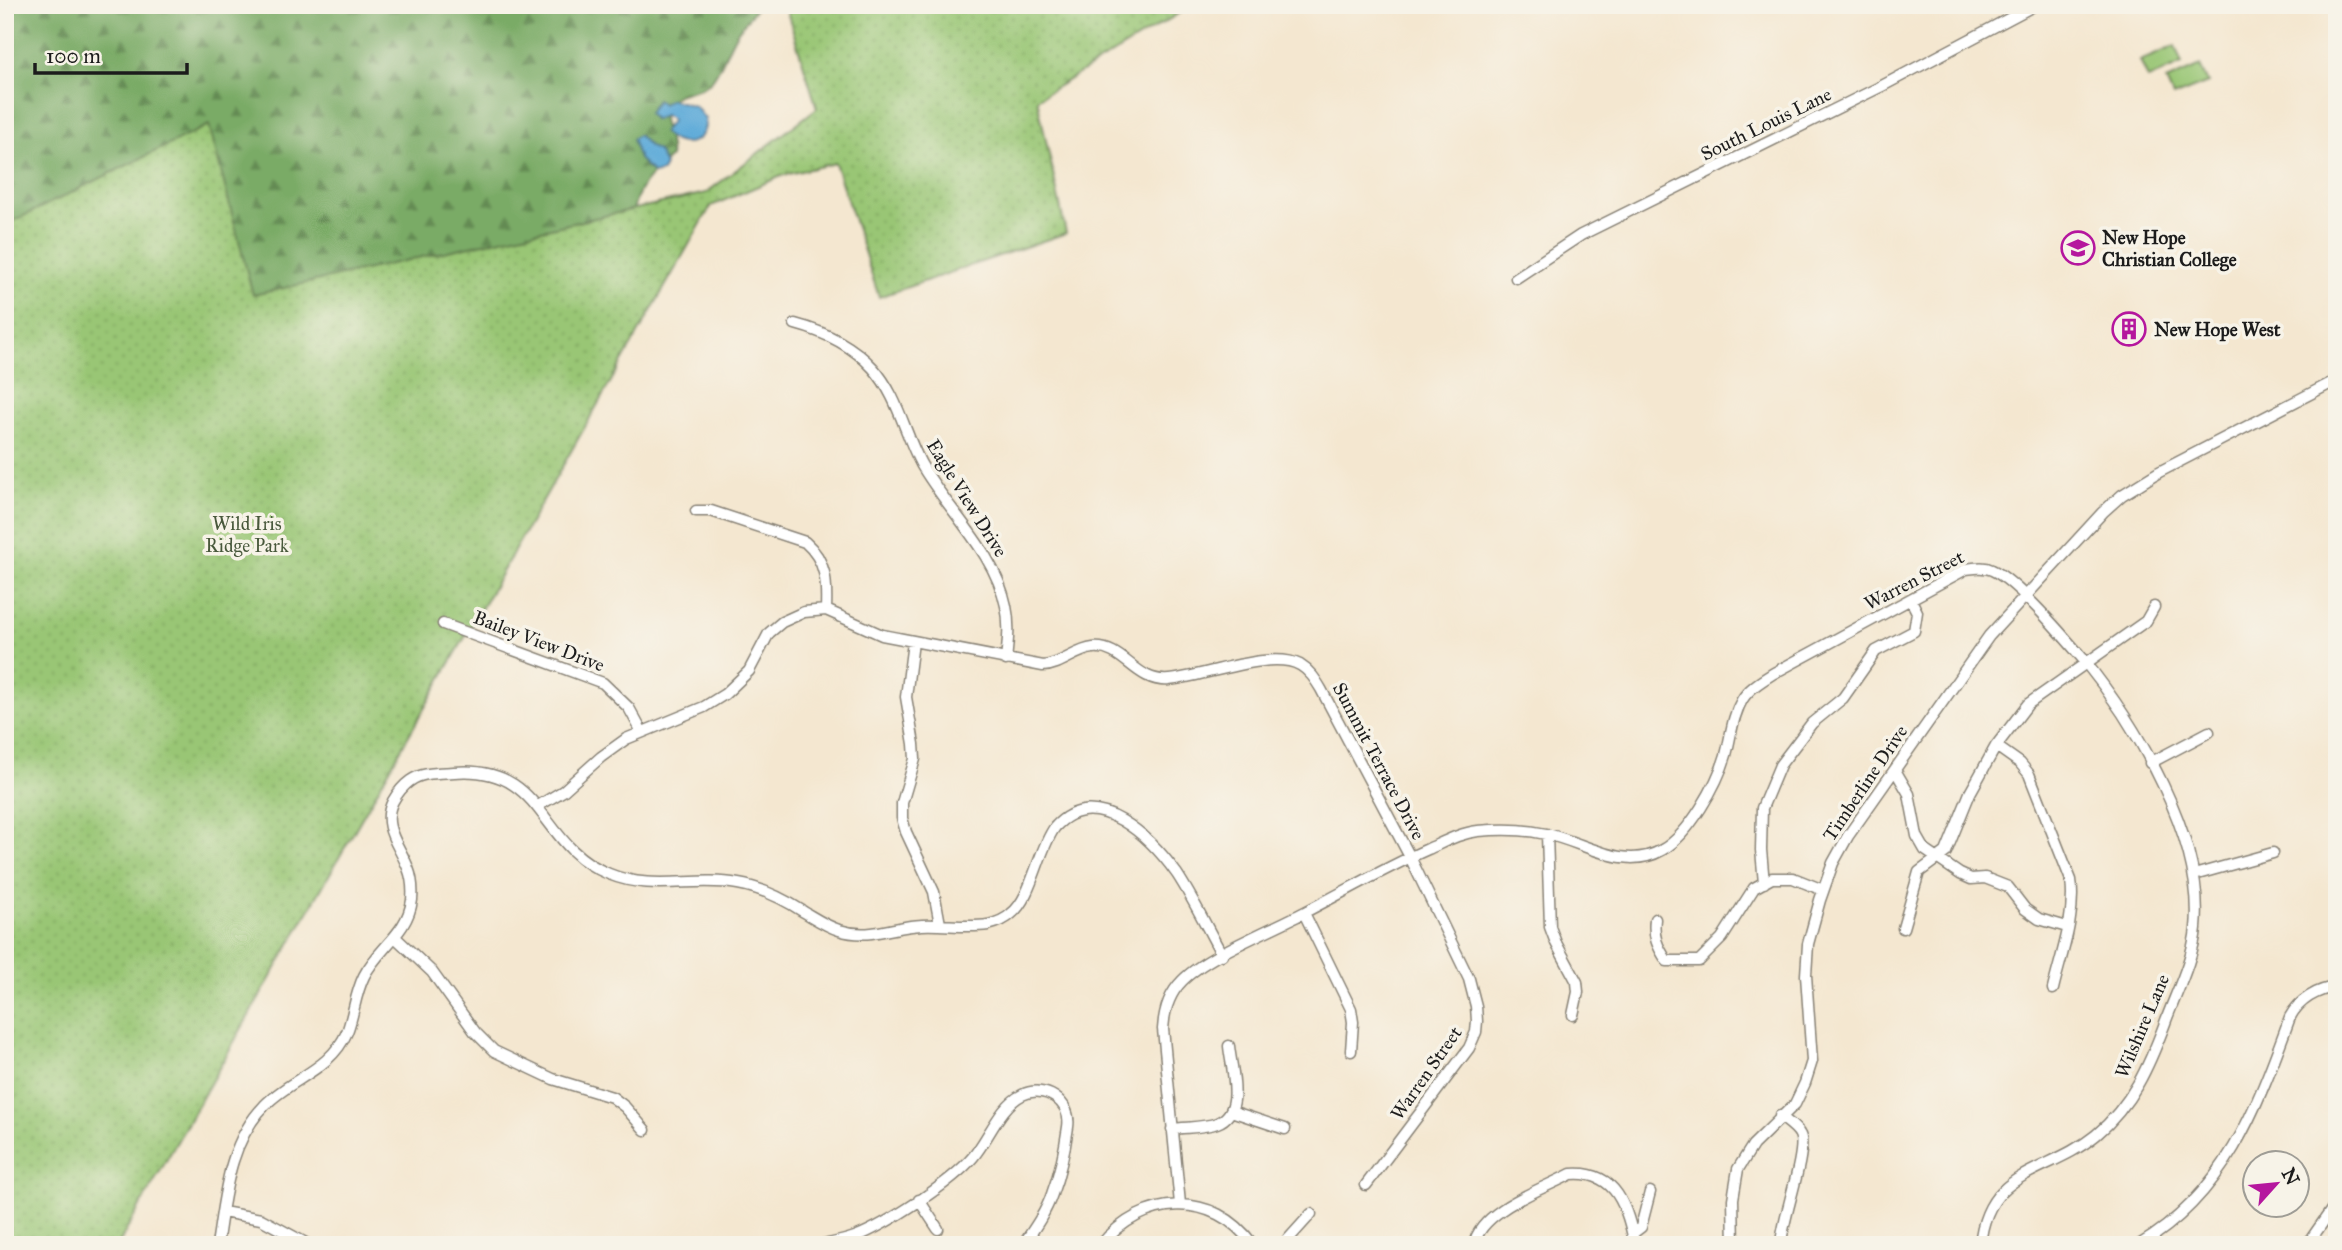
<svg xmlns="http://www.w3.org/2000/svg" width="2342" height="1250" viewBox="0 0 2342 1250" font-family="'IM FELL Great Primer',serif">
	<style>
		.grass { fill: #99c674; stroke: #5a7148; stroke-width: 2 }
		.forest { fill: url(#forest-firs); stroke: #4b6441; stroke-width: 2 }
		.park { fill: url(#park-dots); stroke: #5a7148; stroke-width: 2 }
		.water { fill: #60acd9; stroke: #3e647a; stroke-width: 2 }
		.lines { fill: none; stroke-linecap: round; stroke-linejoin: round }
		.minor-casing { stroke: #888276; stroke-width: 13 }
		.minor { stroke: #fff; stroke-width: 10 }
		.labels { text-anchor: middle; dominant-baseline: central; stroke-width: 7; stroke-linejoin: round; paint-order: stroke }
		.street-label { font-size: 19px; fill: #1c1c1c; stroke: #f7f3e8 }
		.poi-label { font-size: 19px; font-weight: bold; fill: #1c1c1c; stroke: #f7f3e8; text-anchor: start }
		.park-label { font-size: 19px; fill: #48583b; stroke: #f7f3e8 }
	</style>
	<defs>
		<pattern id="forest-firs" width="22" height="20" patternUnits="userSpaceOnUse" patternTransform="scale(1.75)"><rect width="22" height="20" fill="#7aab66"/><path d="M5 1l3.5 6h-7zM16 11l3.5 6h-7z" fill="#638a53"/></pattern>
		<pattern id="park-dots" width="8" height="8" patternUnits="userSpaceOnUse" patternTransform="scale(1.75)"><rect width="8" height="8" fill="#99c674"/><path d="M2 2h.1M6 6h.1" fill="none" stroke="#83aa64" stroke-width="1.8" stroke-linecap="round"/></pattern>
	</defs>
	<rect width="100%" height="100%" fill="#f7f3e8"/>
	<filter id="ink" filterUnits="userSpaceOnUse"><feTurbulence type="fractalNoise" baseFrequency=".0143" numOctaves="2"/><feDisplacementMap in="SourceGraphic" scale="14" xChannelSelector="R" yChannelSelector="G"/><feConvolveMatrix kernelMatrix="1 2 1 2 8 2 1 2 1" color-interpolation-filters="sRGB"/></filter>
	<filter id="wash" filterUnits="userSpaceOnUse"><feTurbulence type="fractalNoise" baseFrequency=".00686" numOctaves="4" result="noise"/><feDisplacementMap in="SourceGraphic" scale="28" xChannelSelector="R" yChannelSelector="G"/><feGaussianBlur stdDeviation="1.57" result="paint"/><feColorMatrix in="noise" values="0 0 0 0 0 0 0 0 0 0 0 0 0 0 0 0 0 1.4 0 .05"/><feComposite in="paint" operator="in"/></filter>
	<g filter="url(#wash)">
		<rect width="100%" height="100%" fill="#f4e7d0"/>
		<!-- grass -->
		<path class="grass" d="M2175 46 2182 64 2148 79 2140 61Z
			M2200 66 2208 83 2173 97 2166 81Z"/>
		<!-- forest -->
		<path class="forest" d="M5 5H758C752 14 745 22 738 31 728 46 723 65 713 79 700 96 673 86 664 110 659 125 673 138 670 157 649 179 640 181 632 214L5 1229Z"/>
		<!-- park -->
		<path class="park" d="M785 5H1193L1037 99 1066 233 879 297 835 163 784 175 711 206 118 1245H5V225L209 125 253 295 706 193 817 108Z"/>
		<!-- water -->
		<path class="water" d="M670 99 695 106 705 119C708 145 678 151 663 132L672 120 664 115 655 120 648 113 657 100 662 104Z
			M638 135 650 147 658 151 665 165 662 172 654 174 639 159 632 139Z"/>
	</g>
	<g filter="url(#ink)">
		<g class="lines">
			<defs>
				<path id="minor" d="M1516 278 1581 235 1882 86 2035 5
					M795 324C825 332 852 345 873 368 898 396 904 432 921 464 948 511 995 552 1006 606 1010 624 1008 642 1006 660
					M696 511H711L805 542C827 561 827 583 826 610
					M443 624 603 683 629 708 642 732
					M913 642 906 697 914 744 915 759 902 803V818L906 832 934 892 940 924
					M1996 746 2020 763 2029 774 2071 880C2076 916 2061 955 2053 989
					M2150 763 2209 732
					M1895 770 1909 794 1917 836 1925 850 1960 874 1971 879 1985 878 2008 887 2025 909 2039 919 2067 927
					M538 806 563 791 601 757 626 739 704 707 725 694 749 671 769 633 782 622 804 612 826 610 882 635 1043 666C1062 665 1075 650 1093 648 1124 645 1135 683 1169 680 1203 677 1271 649 1300 665 1310 671 1315 679 1321 689L1410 857 1469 979 1476 1006 1477 1021 1476 1032 1469 1048 1366 1185
					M1547 834 1550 927 1556 943 1577 982 1578 992 1573 1015
					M2194 875 2273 853
					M1764 883 1761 850 1762 808 1780 765 1812 723 1843 698 1876 651 1914 631 1917 612 1911 600
					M1304 913 1351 1009 1353 1022 1351 1051
					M1655 919C1653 937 1657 946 1667 961H1699L1722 938 1754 888 1772 878H1793L1823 890
					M1903 928 1919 872 1946 852 1970 793 1996 746 2028 704 2146 621 2154 607
					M395 937 432 972 475 1032 494 1051 553 1079 612 1097 625 1107 645 1130
					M1231 1111 1285 1129
					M1780 1116C1786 1121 1797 1128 1800 1135 1808 1151 1781 1222 1781 1245
					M1172 1129C1187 1127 1204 1128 1217 1123 1246 1112 1231 1069 1229 1046
					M919 1200 938 1229
					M1180 1204 1163 1029C1164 1011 1169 994 1182 981 1206 956 1269 931 1301 914 1344 892 1385 868 1428 849 1444 842 1460 833 1478 831 1500 829 1524 829 1546 834 1585 842 1624 872 1662 850 1689 835 1717 785 1726 755 1731 737 1732 717 1742 700 1749 688 1763 680 1774 673L1966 569C1975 568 1984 566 1992 570 2015 580 2066 639 2083 659 2137 726 2205 839 2196 928 2193 960 2176 993 2165 1023 2149 1066 2132 1105 2096 1135 2047 1175 1987 1168 1980 1245
					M223 1212 261 1219 309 1245
					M1633 1233 1641 1227 1650 1192
					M217 1245C225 1196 228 1143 265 1105 291 1078 331 1070 347 1032 354 1014 355 994 364 976 378 948 408 933 412 900 413 889 412 878 408 868 400 846 380 826 393 801 397 794 403 786 410 781 422 772 439 773 454 772 547 765 536 845 609 874 652 892 695 876 738 884 762 888 784 899 804 912 816 919 826 926 839 930 871 940 892 926 922 925 944 924 967 928 988 925 996 923 1005 920 1011 914 1032 898 1038 850 1055 827 1096 782 1152 839 1177 874 1194 900 1207 928 1222 955
					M824 1245C834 1242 845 1241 855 1237 886 1225 952 1182 973 1157 989 1138 1000 1106 1022 1095 1044 1084 1072 1101 1068 1127 1065 1148 1060 1173 1052 1194 1046 1212 1034 1229 1023 1245
					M1101 1245C1142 1195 1213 1189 1253 1245
					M1283 1245 1311 1214
					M1474 1245C1480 1210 1543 1189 1571 1174 1617 1170 1627 1208 1635 1245
					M1734 1245 1733 1199 1738 1169 1753 1145 1795 1104 1805 1083 1812 1061 1806 975 1808 944 1820 900 1833 863 1848 836 1989 636 2103 512 2122 495 2159 472 2337 380
					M2139 1245C2226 1194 2257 1107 2290 1017 2299 1000 2317 989 2337 987
					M2307 1245 2337 1202"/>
			</defs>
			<!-- minor casing -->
			<use href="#minor" class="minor-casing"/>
			<!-- minor -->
			<use href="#minor" class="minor"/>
		</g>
	</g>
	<!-- icons -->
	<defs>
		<symbol id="university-ring" viewBox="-11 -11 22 22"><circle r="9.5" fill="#f7f3e8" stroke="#b5179e" stroke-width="1.5"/><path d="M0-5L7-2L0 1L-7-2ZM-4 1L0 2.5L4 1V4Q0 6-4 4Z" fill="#b5179e"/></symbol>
		<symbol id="building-ring" viewBox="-11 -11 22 22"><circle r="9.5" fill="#f7f3e8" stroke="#b5179e" stroke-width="1.5"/><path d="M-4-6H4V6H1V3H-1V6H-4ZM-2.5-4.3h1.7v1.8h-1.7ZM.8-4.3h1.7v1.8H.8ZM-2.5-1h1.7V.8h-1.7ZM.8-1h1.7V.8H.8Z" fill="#b5179e"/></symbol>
	</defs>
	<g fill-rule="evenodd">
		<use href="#university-ring" x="2059" y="229" width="38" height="38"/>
		<use href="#building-ring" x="2110" y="310" width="38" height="38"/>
	</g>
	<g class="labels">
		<!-- street labels -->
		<g class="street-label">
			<text transform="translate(1766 124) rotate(-26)">South Louis Lane</text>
			<text transform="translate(967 498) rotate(58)">Eagle View Drive</text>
			<text transform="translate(1914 580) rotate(-27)">Warren Street</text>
			<text transform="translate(539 641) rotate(21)">Bailey View Drive</text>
			<text transform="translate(1379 761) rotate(62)">Summit Terrace Drive</text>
			<text transform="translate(1865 783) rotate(-56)">Timberline Drive</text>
			<text transform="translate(2142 1026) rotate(-67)">Wilshire Lane</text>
			<text transform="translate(1426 1073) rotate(-55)">Warren Street</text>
		</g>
		<!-- poi labels -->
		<g class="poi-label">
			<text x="2102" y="237">New Hope<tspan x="2102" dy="22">Christian College</tspan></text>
			<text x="2154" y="329">New Hope West</text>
		</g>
		<!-- park labels -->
		<g class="park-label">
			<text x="247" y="523">Wild Iris<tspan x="247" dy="22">Ridge Park</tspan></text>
		</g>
	</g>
	<!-- margin -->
	<rect width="2342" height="1250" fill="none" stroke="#f7f3e8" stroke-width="28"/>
	<!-- north arrow -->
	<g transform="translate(2276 1184) rotate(63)"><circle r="33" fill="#f7f3e8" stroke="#9f9d96" stroke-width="2"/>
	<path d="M0-5L12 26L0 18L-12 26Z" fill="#b5179e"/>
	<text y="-10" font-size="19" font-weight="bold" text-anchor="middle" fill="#1c1c1c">N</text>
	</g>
	<!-- scale -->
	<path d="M35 63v10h152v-10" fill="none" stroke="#1c1c1c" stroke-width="3.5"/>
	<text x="46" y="63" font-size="21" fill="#1c1c1c" stroke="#f7f3e8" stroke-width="5" paint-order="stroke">100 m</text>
</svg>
